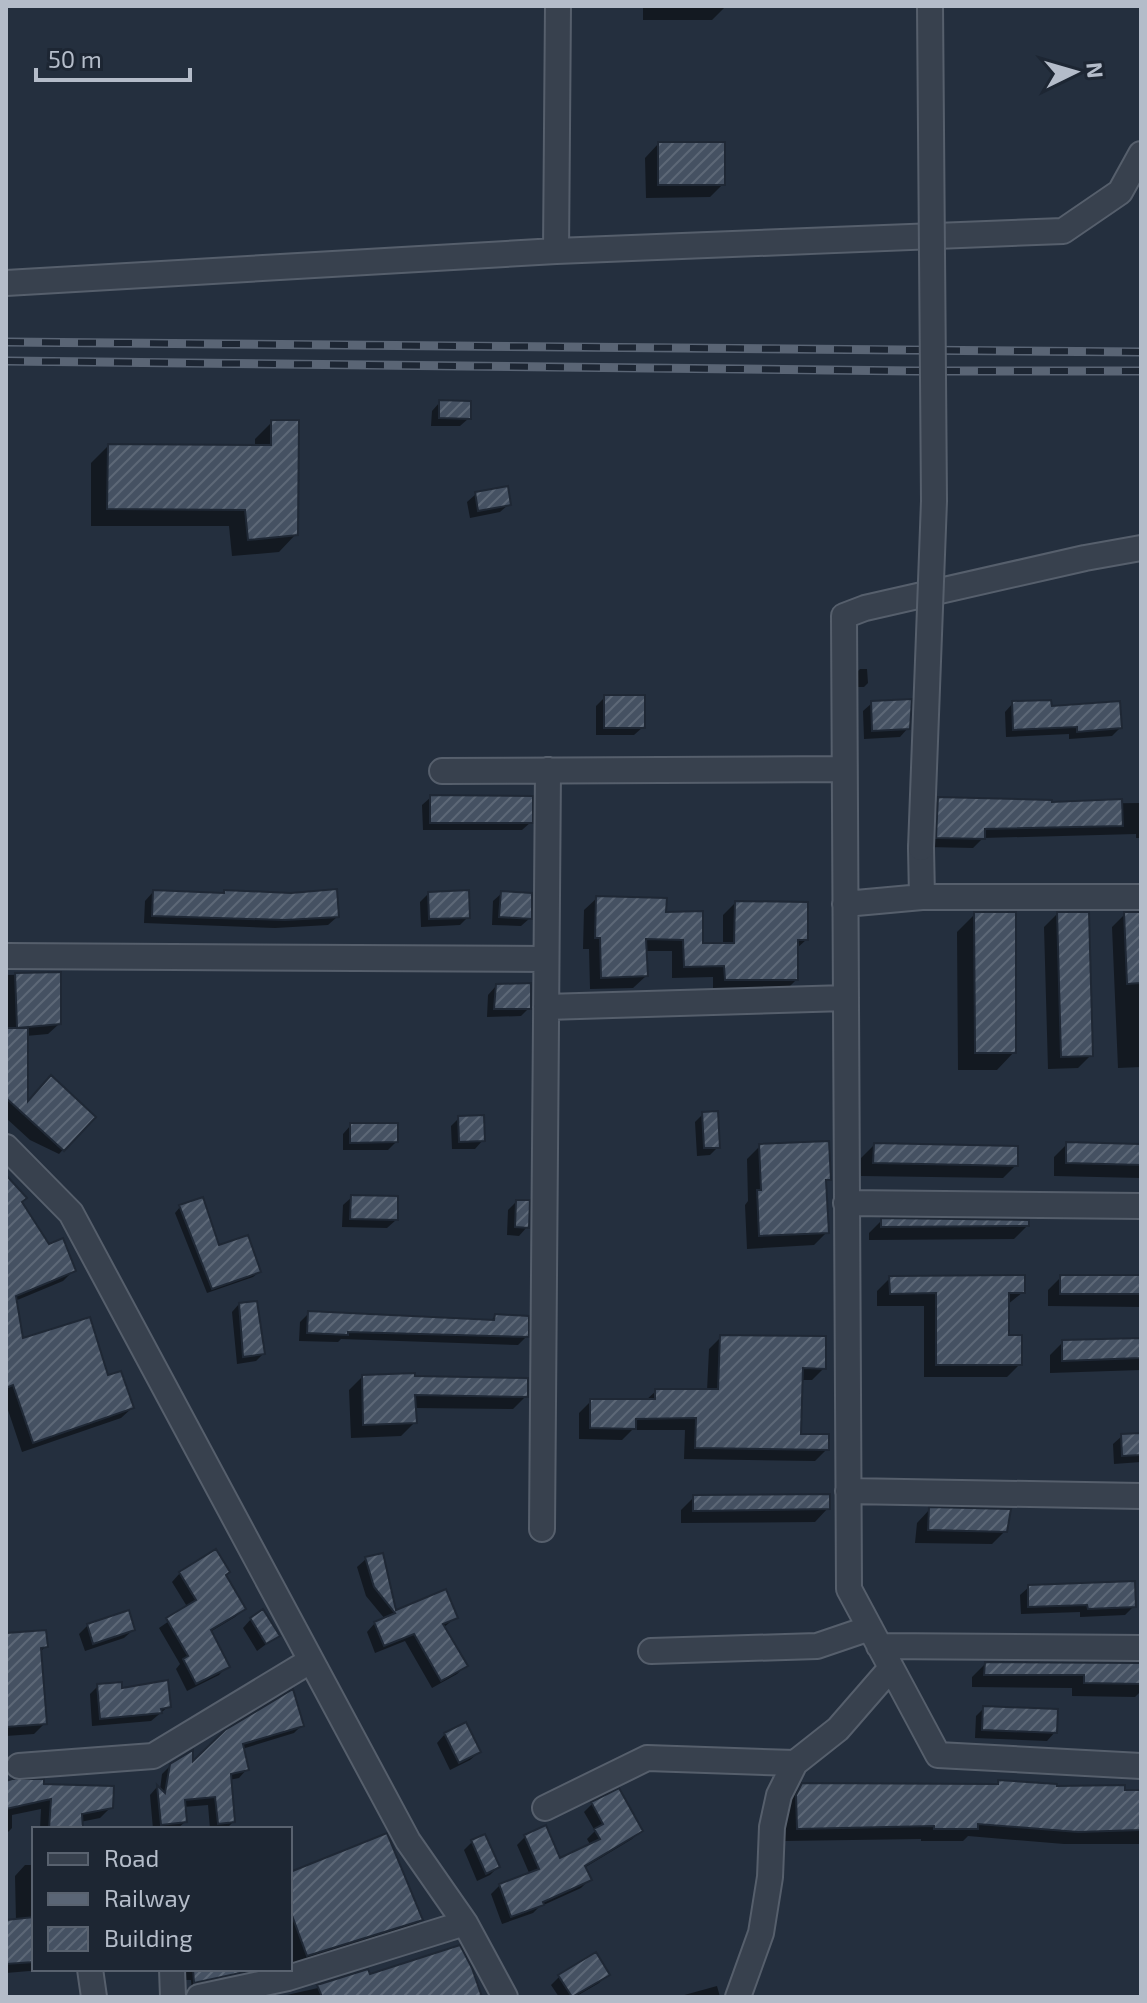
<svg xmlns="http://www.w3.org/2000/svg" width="1147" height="2003" viewBox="0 0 1147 2003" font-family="'Exo 2',sans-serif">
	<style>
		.shadow { fill: #0007 }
		.building { fill: url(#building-hatch); stroke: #1f2835; stroke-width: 2 }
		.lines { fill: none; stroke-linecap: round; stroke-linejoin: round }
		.minor-casing { stroke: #565f6c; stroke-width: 28 }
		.minor { stroke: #38414e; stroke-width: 24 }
		.rail-casing { stroke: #5a6575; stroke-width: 9 }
		.rail { stroke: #1d2633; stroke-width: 6; stroke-dasharray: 18; stroke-linecap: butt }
		.minor-bridge-casing { stroke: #565f6c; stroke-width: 28; stroke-linecap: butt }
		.minor-bridge { stroke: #38414e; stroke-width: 24 }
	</style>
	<defs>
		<pattern id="building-hatch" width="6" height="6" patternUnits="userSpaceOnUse" patternTransform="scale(2)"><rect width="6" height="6" fill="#455162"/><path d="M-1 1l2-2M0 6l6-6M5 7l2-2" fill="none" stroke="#5d6877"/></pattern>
	</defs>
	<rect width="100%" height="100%" fill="#242f3e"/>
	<!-- shadow -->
	<path class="shadow" d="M643 6H725V7L712 20H643Z
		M658 144 723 184 710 197 646 198 645 158Z
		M440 402 469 418 460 426H431L432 411Z
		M272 422 296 534 279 552 232 556 229 526H91V463L108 446 255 447V439Z
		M476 494 509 504 500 512 470 518 467 502Z
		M860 669H867L868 683 864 687H856V673Z
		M605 697 643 727 634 735H596V706Z
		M872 703 908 728 900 737 864 739 863 711Z
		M1013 703 1050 708 1120 728 1112 736 1069 739V734L1006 737 1005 712Z
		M431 797 531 822 522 830H423L422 805Z
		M939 799 1050 804 1141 803V838H1136V834L983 838 973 848 927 847 929 809Z
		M153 892 221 895 225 892 337 917 328 925 275 928 144 923 145 901Z
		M502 893 530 918 521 926 492 925 493 901Z
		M428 894 468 917 460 925 421 927 420 902Z
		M597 898 664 914 701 945H723V915L735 903 806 940 796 949V980L784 992H713V977L672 978V951H645L646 976 633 988 590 989 589 949H583L584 910Z
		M975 914 1014 1052 997 1070H958L957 932Z
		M1057 914 1091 1055 1078 1068 1048 1069 1044 927Z
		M1125 914H1141V1067L1118 1068 1112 927Z
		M59 974V1024L48 1034 26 1036V1105L69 1143 59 1154 30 1140 6 1118V975Z
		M496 986 529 1008 521 1016 487 1017 488 995Z
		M703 1114 718 1147 710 1155 697 1156 695 1122Z
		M459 1118 483 1140 475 1149H452L451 1126Z
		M351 1125 396 1142 388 1150H343V1134Z
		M1067 1144 1141 1146V1178L1054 1176V1157Z
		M874 1145 1016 1165 1003 1178 861 1176V1158Z
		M760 1146 829 1179 824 1184 827 1232 814 1245 747 1249 745 1205 748 1201 747 1159Z
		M6 1178 48 1246 74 1270 63 1281 15 1301 21 1341 107 1377 132 1408 121 1418 22 1452 6 1404Z
		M352 1197 396 1220 387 1228 342 1227 343 1205Z
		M516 1202 527 1227 519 1236 507 1235 508 1210Z
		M180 1207 218 1247 259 1272 253 1277 207 1293 175 1213Z
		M882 1220 1027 1226 1014 1239 869 1240V1233Z
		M1061 1277H1141V1307L1048 1306V1290Z
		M890 1278 1023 1292 1007 1305V1337L1020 1364 1007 1377H924V1306H877V1291Z
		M239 1304 263 1354 256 1361 237 1364 232 1312Z
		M309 1313 490 1322 495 1316 527 1336 518 1345 341 1339 338 1342 299 1341 300 1322Z
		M721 1337 824 1368 812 1380H800L799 1436 827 1449 815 1461 684 1459 685 1430H632L622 1440 579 1439V1413L591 1401H645L656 1391H707L709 1349Z
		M1141 1340V1370L1050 1373V1355L1063 1342Z
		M362 1377 413 1378 526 1396 513 1409 414 1408 415 1422 401 1436 351 1438 349 1390Z
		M1141 1435V1462L1114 1464 1113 1444 1122 1436Z
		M694 1497 828 1508 815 1522 681 1523V1510Z
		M930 1509 1005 1531 992 1544 915 1543 917 1523Z
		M382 1555 394 1613 445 1592 455 1618 443 1628 465 1666 457 1674 432 1688 405 1641 375 1653 367 1632 375 1623 385 1619 366 1596 357 1567 366 1559Z
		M180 1573 224 1575 244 1609 235 1617 210 1632 227 1666 219 1675 187 1691 176 1669 180 1664 159 1628 188 1608 172 1582Z
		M1029 1587 1134 1606 1125 1615 1080 1617V1612L1021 1614 1020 1595Z
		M251 1619 277 1636 257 1651 243 1628Z
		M88 1625 133 1630 124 1638 85 1651 79 1634Z
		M6 1635 46 1646 39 1653 45 1723 34 1734 6 1736Z
		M985 1664 1141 1665V1691L1135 1697 1072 1696V1688L972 1687V1677Z
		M98 1686 169 1706 151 1721 92 1726 90 1694Z
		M292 1692 302 1725 294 1733 242 1749 247 1769 239 1778 229 1780 233 1822 226 1829H210L208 1805 183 1807 185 1822 177 1829H153L150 1795 157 1787 160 1790 162 1774 171 1765H192Z
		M984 1708 1055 1732 1047 1741 975 1738 976 1716Z
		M445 1734 479 1752 470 1760 450 1770 437 1743Z
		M6 1780 7 1783 43 1786 111 1807 100 1818 80 1822 81 1829H40L41 1809 12 1815V1828L6 1834Z
		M999 1782 1141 1792V1844H1064L968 1836 963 1841H921V1839L784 1841V1810L789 1799 802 1785 995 1786Z
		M618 1791 640 1831 632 1839 584 1868 589 1880 581 1888 539 1907 533 1913 502 1924 491 1894 500 1885 530 1875 517 1845 525 1837 559 1860 591 1846 587 1839 595 1831 584 1812 592 1804Z
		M472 1842 498 1867 490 1875 477 1881 464 1850Z
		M25 1865H34V1969H53L6 1973V1922L16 1921 15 1876Z
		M290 1874 421 1920 410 1930 290 1967Z
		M182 1969H272L222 1974 212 1986 192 1990 191 1980H183Z
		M367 1971 369 1976 480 1997H278L318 1988Z
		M607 1974 599 1983 575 1997H559L551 1985 560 1976Z
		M717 1986 720 1997H677Z"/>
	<!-- building -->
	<path class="building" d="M658 142H725V185H658Z
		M439 400 471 401V419L439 418Z
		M271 420H299L298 535 248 540 245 510 107 509 108 444 271 445Z
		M508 486 511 505 478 511 475 492Z
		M604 695H645V728H604Z
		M912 699 910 729 872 731 871 701Z
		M1051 700 1052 706 1120 701 1122 728 1077 732V727L1013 730 1012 701Z
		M430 795 533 796V823H430Z
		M938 797 1052 800V802L1122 799 1123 826 985 829V839L936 838Z
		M337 889 339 917 285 920 152 916 153 890 224 893V890L291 893Z
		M469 890 470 918 429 919 428 892Z
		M501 891 532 893V919L499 917Z
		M596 896 667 898 666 912 703 911V943H734L735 901 808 902V940H798V980H725L724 966 684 967 683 940 646 939 648 976 601 978 600 938H595Z
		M974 912H1016V1053H975Z
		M1057 912H1089L1093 1056 1061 1057Z
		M1124 912H1141V983L1127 984Z
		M61 972V1024L17 1028 15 973Z
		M531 983V1009H494L496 984Z
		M6 1028H28V1101L51 1075 96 1117 64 1151 6 1098Z
		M718 1111 720 1148H704L702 1112Z
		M484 1115 485 1141 459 1142 458 1116Z
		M350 1123H398V1142L350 1143Z
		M829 1141 831 1180H826L829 1233 759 1236 757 1190H761L759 1144Z
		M1066 1142 1141 1144V1165L1066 1163Z
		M874 1143 1018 1146V1166L873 1163Z
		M6 1175 27 1198 22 1202 49 1244 63 1238 76 1271 16 1296 23 1338 90 1317 108 1375 121 1371 134 1408 33 1443 13 1385 6 1388Z
		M351 1195 398 1196V1220L350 1219Z
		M203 1197 219 1245 248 1235 261 1272 212 1289 179 1205Z
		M516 1200H530L529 1228 515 1227Z
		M881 1218 1029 1220V1226L881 1227Z
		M1025 1275V1293H1009V1335H1022V1365H936V1293L890 1294 889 1276Z
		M1060 1275H1141V1294H1060Z
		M257 1301 265 1354 243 1357 239 1303Z
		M308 1311 494 1320 495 1314 529 1316V1337L348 1332V1335L307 1333Z
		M720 1335 826 1336V1369L803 1368 801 1434H829V1450L695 1448 696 1418 636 1419V1429L590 1428V1399H655V1389H718Z
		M1141 1338V1358L1062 1361V1340Z
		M415 1373V1376L528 1378V1397L415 1395 417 1423 363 1425 362 1375Z
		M1141 1433V1455L1122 1456 1121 1434Z
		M830 1494V1509L693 1511V1495Z
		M929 1507 1011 1509 1007 1532 928 1530Z
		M216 1549 230 1572 226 1575 246 1609 211 1630 230 1667 196 1684 183 1659 188 1656 166 1618 196 1600 179 1572Z
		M383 1553 396 1610 446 1589 458 1618 443 1624 468 1666 441 1681 414 1634 384 1646 374 1622 395 1613 374 1587 365 1557Z
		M1135 1581 1136 1607 1088 1609 1087 1605 1028 1607V1585Z
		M263 1609 280 1636 266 1644 250 1618Z
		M129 1610 135 1630 93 1644 87 1624Z
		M46 1630 48 1647 41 1648 47 1724 6 1727V1633Z
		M985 1662 1141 1663V1684L1084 1683V1675H984Z
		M168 1680 171 1707 161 1709 162 1713 100 1719 97 1684 122 1682V1688Z
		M293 1689 304 1726 243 1744 249 1770 231 1774 235 1822 218 1824 215 1797 185 1800 187 1822 161 1825 157 1785 165 1793 170 1764 193 1750V1761L225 1730Z
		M983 1706 1058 1709 1057 1733 982 1730Z
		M466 1722 481 1752 459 1763 444 1733Z
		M12 1779H44V1784L114 1786 113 1808 82 1814 83 1829H49L51 1799 6 1809V1781Z
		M998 1780 1057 1784V1786L1125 1785V1790H1141V1830L1078 1832 978 1824V1829H934V1826L797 1829 796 1795 802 1783 998 1784Z
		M619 1788 643 1831 585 1866 592 1880 543 1902 544 1905 511 1917 499 1884 539 1869 524 1835 546 1825 560 1858 600 1839 594 1829 603 1824 591 1802Z
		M387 1833 423 1920 307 1956 290 1910V1872Z
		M485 1834 500 1867 486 1874 471 1840Z
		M34 1917V1962L6 1964V1920Z
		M460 1945 472 1968 482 1997H322L317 1985 368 1969 370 1974Z
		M596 1952 610 1975 572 1997 558 1975Z
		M193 1969H258L194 1983Z"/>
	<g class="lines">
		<defs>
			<path id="minor" d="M556 251 558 6
				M6 283 556 251 1063 231 1120 192 1141 154
				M1141 548 1085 558 865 608 844 616 849 1589 938 1755 1141 1766
				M442 771 844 769
				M921 848 922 897H1141
				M845 904 922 897
				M6 956 546 959
				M546 1007 846 998
				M6 1147 71 1213 408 1841 465 1923 505 1997
				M846 1203 1141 1206
				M848 1491 1141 1496
				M542 1529 548 770
				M879 1646 1141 1648
				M651 1651 817 1646 870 1628
				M19 1766 153 1756 310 1661
				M545 1808 647 1758 795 1763 838 1729 891 1668
				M90 1969 94 1997
				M172 1969 173 1997
				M199 1997 288 1978 465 1923
				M738 1997 761 1933 770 1877 772 1827 779 1795 795 1763"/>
		</defs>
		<!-- minor casing -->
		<use href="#minor" class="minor-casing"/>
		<!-- minor -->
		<use href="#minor" class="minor"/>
		<defs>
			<path id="rail" d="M6 342 1141 352
				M6 361 915 371H1141"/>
		</defs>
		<!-- rail casing -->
		<use href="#rail" class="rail-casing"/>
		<!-- rail -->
		<use href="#rail" class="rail"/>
		<defs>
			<path id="minor-bridge" d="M921 848 934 501 930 6"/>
		</defs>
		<!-- minor-bridge casing -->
		<use href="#minor-bridge" class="minor-bridge-casing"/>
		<!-- minor-bridge -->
		<use href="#minor-bridge" class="minor-bridge"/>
	</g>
	<!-- border -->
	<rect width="1147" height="2003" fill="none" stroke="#b4bcc9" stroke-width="16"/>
	<!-- legend -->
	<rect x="32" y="1827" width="260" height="144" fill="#1d2633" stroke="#59626f" stroke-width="2"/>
	<rect x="48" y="1853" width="40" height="12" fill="#38414e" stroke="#59626f" stroke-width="2"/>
	<text x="104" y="1867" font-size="24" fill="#b4bcc9">Road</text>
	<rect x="48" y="1893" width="40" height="12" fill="#5a6575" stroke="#59626f" stroke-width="2"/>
	<text x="104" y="1907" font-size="24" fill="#b4bcc9">Railway</text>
	<rect x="48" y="1927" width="40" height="24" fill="url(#building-hatch)" stroke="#59626f" stroke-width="2"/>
	<text x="104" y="1947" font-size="24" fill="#b4bcc9">Building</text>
	<!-- north arrow -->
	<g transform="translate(1075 72) rotate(85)" stroke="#1d2633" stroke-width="6" paint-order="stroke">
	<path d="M0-6L14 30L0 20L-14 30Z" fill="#b4bcc9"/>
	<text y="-12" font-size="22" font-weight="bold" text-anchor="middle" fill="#b4bcc9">N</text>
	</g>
	<!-- scale -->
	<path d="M36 68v12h154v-12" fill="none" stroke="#b4bcc9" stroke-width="4"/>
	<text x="48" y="68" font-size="24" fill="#b4bcc9" stroke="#1d2633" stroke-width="6" paint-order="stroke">50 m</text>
</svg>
